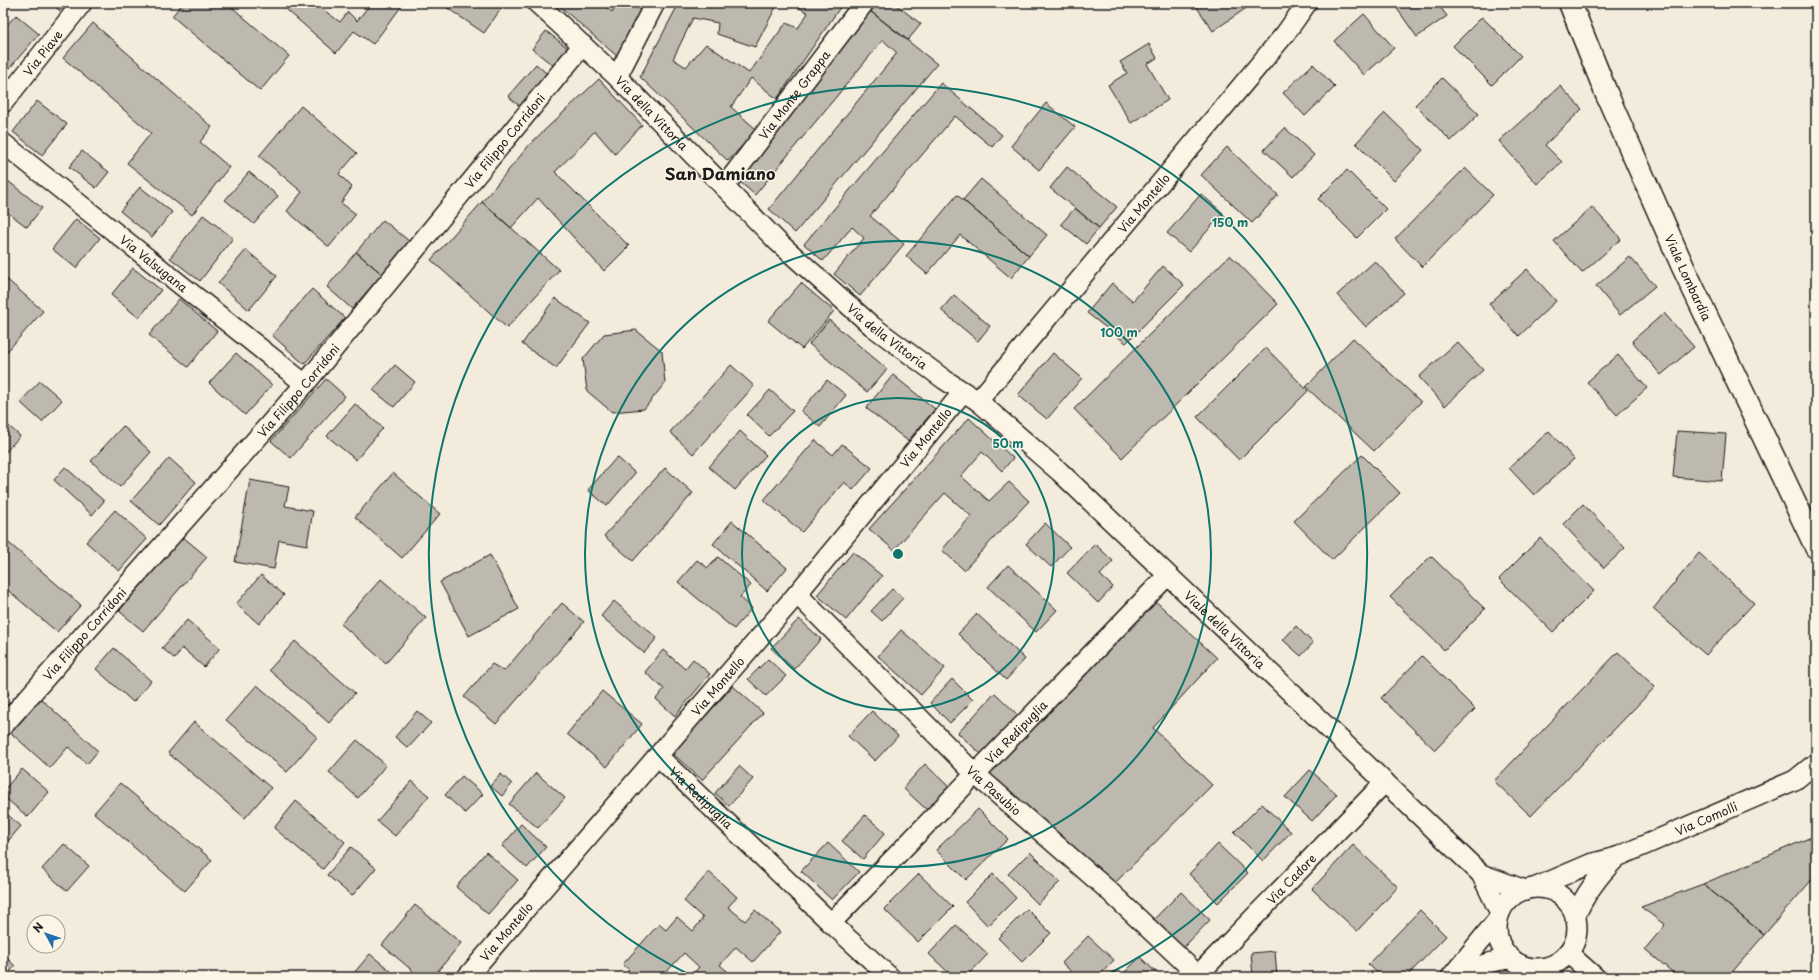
<svg xmlns="http://www.w3.org/2000/svg" width="1819" height="980" viewBox="0 0 1819 980" font-family="'Playpen Sans',sans-serif">
	<style>
		.building { fill: #beb9ae; stroke: #1c1c1c }
		.lines { fill: none; stroke-linecap: round; stroke-linejoin: round }
		.street-casing { stroke: #1c1c1c; stroke-width: 22 }
		.secondary-casing { stroke: #1c1c1c; stroke-width: 25 }
		.street { stroke: #fcf5e5; stroke-width: 19 }
		.secondary { stroke: #fcf5e5; stroke-width: 22 }
		.ring { fill: none; stroke: #0f766e; stroke-width: 2 }
		.labels { text-anchor: middle; dominant-baseline: central; stroke-width: 3; stroke-linejoin: round; paint-order: stroke }
		.street-label { font-size: 12px; fill: #1c1c1c; stroke: #fcf5e5 }
		.district-label { font-size: 16px; font-weight: bold; fill: #1c1c1c; stroke: #fcf5e5 }
		.centre { fill: #0f766e; stroke: #fcf5e5; stroke-width: 2 }
		.ring-label { font-size: 12px; text-anchor: middle; font-weight: bold; fill: #0f766e; stroke: #fcf5e5; stroke-width: 3; stroke-linejoin: round; paint-order: stroke }
	</style>
	<rect width="100%" height="100%" fill="#f3ecdd"/>
	<filter id="ink" filterUnits="userSpaceOnUse"><feTurbulence type="fractalNoise" baseFrequency=".025" numOctaves="2"/><feDisplacementMap in="SourceGraphic" scale="8" xChannelSelector="R" yChannelSelector="G"/><feConvolveMatrix kernelMatrix="1 2 1 2 8 2 1 2 1" color-interpolation-filters="sRGB"/></filter>
	<g filter="url(#ink)">
		<!-- building -->
		<path class="building" d="M51 3H67L60 11Z
			M183 3H227L289 56 260 91 172 16Z
			M279 3H324L321 8 340 22 348 12 357 21 371 3H404L373 44 354 31 336 53Z
			M440 3H505L484 33Z
			M556 3H601L612 12 616 3H649L619 58Z
			M679 3H778L755 47 717 34 718 23 693 18 673 59 686 67 706 44 749 73 786 23 798 28 808 13 791 3H843L777 99 751 78 731 107 757 130 728 161 640 77Z
			M876 3H894L921 24 908 40 870 11Z
			M1194 3H1252V4L1213 31Z
			M1393 3H1437L1447 16 1417 37Z
			M870 11 937 64 795 233 769 209 897 53 883 40 755 195 739 181Z
			M1364 14 1394 48 1364 75 1334 41Z
			M16 15 39 34 3 76V29Z
			M1482 17 1521 56 1492 85 1453 46Z
			M93 23 212 127 200 142 229 167 192 215 127 163 151 133 63 58Z
			M546 31 577 55 563 73 532 49Z
			M1149 44 1157 58 1147 64 1168 100 1131 123 1108 85 1127 73 1120 62Z
			M536 64 553 79 525 111 508 96Z
			M1313 64 1335 87 1305 116 1283 93Z
			M1442 78 1479 114 1451 141 1415 105Z
			M599 79 642 125 615 154 595 131 555 172 629 246 604 271 538 198 511 228 482 202 531 143Z
			M941 83 1002 135 992 147 955 116 870 216 904 244 860 296 834 274 864 238 852 227 823 261 804 244Z
			M1560 86 1582 109 1545 145 1562 162 1537 184 1499 141Z
			M37 101 67 124 42 155 13 132Z
			M1046 103 1075 127 1039 170 1011 146Z
			M301 106 357 153 339 174 352 187 341 203 356 214 329 247 287 211 302 192 259 156Z
			M1385 113 1423 150 1394 181 1356 143Z
			M1285 128 1314 155 1293 177 1264 150Z
			M1227 147 1278 195 1252 223 1201 175Z
			M82 151 109 172 96 188 69 167Z
			M1067 167 1117 207 1099 228 1050 188Z
			M1465 168 1493 195 1422 267 1395 239Z
			M1347 170 1386 209 1357 238 1318 199Z
			M249 172 278 196 254 224 225 200Z
			M3 177 42 208 27 227 3 209Z
			M981 179 1047 235 1029 256 963 200Z
			M140 187 172 212 152 237 120 211Z
			M1201 194 1223 213 1189 252 1167 233Z
			M957 195 1029 256 1011 278 960 235 927 274 906 256Z
			M482 202 559 270 507 328 431 260Z
			M1592 207 1621 239 1582 273 1554 241Z
			M1075 208 1099 228 1086 244 1061 224Z
			M203 215 233 238 200 281 170 258Z
			M76 219 100 238 76 268 52 249Z
			M383 220 409 241 382 274 356 252Z
			M246 250 277 276 249 310 218 283Z
			M356 252 382 274 352 309 327 287Z
			M1230 255 1278 304 1122 458 1074 409Z
			M1630 257 1655 286 1620 315 1596 286Z
			M1375 261 1404 293 1366 327 1337 295Z
			M1163 266 1184 285 1126 343 1087 313 1112 283 1133 301Z
			M133 268 161 290 139 318 111 295Z
			M1527 269 1556 301 1519 336 1489 304Z
			M3 276 43 311 3 356Z
			M801 283 834 311 802 349 768 321Z
			M312 289 345 318 304 364 272 335Z
			M954 295 990 326 978 341 941 310Z
			M555 298 590 323 556 368 522 344Z
			M179 299 217 331 188 367 149 335Z
			M1664 313 1694 347 1661 375 1632 341Z
			M829 320 887 369 867 392 809 344Z
			M636 330 662 351 665 383 644 409 612 412 587 391 583 359 604 334Z
			M1353 338 1421 402 1374 451 1306 387Z
			M1457 342 1483 370 1445 406 1419 377Z
			M1266 348 1308 391 1239 460 1197 417Z
			M236 353 272 385 245 415 209 383Z
			M1053 353 1082 378 1047 419 1018 395Z
			M1618 355 1647 388 1617 415 1587 382Z
			M395 365 415 382 394 407 373 390Z
			M731 365 754 386 693 454 670 432Z
			M893 375 935 409 908 441 866 408Z
			M326 379 345 396 291 458 271 441Z
			M827 380 846 395 820 427 801 411Z
			M40 381 62 400 42 422 20 402Z
			M770 390 793 411 769 436 747 415Z
			M355 404 383 428 356 460 327 436Z
			M969 418 1013 458 1002 471 982 452 961 476 989 501 1009 482 1029 501 964 570 942 550 971 516 945 493 894 550 869 529Z
			M3 421 20 436 3 455Z
			M123 426 151 452 120 487 91 461Z
			M740 431 766 455 735 490 709 467Z
			M1549 431 1574 459 1534 495 1509 468Z
			M1677 431 1726 434 1722 481 1673 477Z
			M815 440 833 455 842 444 872 468 853 490 844 482 802 532 764 500Z
			M1362 455 1400 493 1332 560 1294 521Z
			M617 457 635 473 607 506 588 490Z
			M169 458 196 482 159 525 131 501Z
			M65 467 104 501 92 515 54 480Z
			M665 468 693 493 633 561 604 536Z
			M393 473 440 514 402 558 355 517Z
			M250 480 289 487 285 506 313 511 307 545 279 540 274 569 235 562Z
			M1583 504 1625 548 1604 568 1563 524Z
			M115 510 147 539 119 571 86 542Z
			M732 521 787 568 767 591 713 544Z
			M1045 523 1070 547 1051 567 1026 544Z
			M183 537 207 557 143 631 119 611Z
			M3 538 81 605 57 632 3 586Z
			M1540 538 1594 591 1553 632 1499 579Z
			M1095 544 1113 561 1100 575 1113 587 1098 603 1067 573Z
			M853 552 882 576 846 620 817 595Z
			M1699 553 1754 603 1706 655 1653 609Z
			M490 555 519 609 469 636 440 582Z
			M1431 556 1485 609 1444 650 1390 597Z
			M718 557 751 585 740 597 752 608 734 629 678 582 697 560 708 568Z
			M1008 565 1057 610 1036 632 988 587Z
			M261 575 284 595 259 624 236 604Z
			M381 579 426 618 386 663 341 624Z
			M892 589 903 598 882 621 871 611Z
			M1150 596 1217 658 1153 728 1212 785 1108 890 975 774Z
			M614 601 657 638 644 653 601 616Z
			M562 603 584 622 496 724 464 697 492 664 504 671Z
			M977 614 1025 659 1006 680 958 634Z
			M799 619 821 639 794 669 771 648Z
			M187 620 220 648 204 667 182 648 175 659 162 648Z
			M1296 626 1313 643 1301 656 1283 640Z
			M901 630 945 668 921 695 878 656Z
			M295 641 355 693 329 723 269 670Z
			M114 648 151 681 133 702 96 669Z
			M663 650 685 669 693 659 710 674 675 716 656 699 664 689 645 672Z
			M1618 652 1655 687 1531 816 1494 781Z
			M1422 656 1475 709 1435 750 1381 698Z
			M768 659 786 676 766 696 748 679Z
			M952 679 973 700 950 723 930 703Z
			M257 685 317 737 287 772 226 720Z
			M733 686 763 713 702 780 672 753Z
			M3 689 9 694 3 700Z
			M602 691 642 724 607 767 567 734Z
			M995 693 1020 717 983 756 958 733Z
			M41 699 98 751 87 764 68 747 50 768 11 733Z
			M417 711 431 723 408 748 395 737Z
			M872 711 898 736 875 761 848 736Z
			M194 722 271 788 245 818 168 753Z
			M357 740 386 765 358 798 329 772Z
			M925 764 950 788 928 811 903 788Z
			M739 766 753 779 729 806 715 793Z
			M22 769 49 792 28 817 3 796V791Z
			M1310 770 1337 794 1312 821 1285 797Z
			M536 773 565 798 538 828 509 804Z
			M501 774 512 784 502 796 490 786Z
			M462 776 483 794 465 813 445 795Z
			M412 781 429 796 395 836 377 821Z
			M120 783 212 860 185 891 94 813Z
			M296 801 345 842 323 869 274 828Z
			M1262 804 1291 832 1263 861 1234 832Z
			M978 809 1008 839 966 880 936 850Z
			M3 811 21 826 3 847Z
			M865 815 885 833 863 859 842 841Z
			M521 824 546 847 527 868 502 846Z
			M1816 835V875L1764 935 1703 884Z
			M828 843 859 872 832 900 801 871Z
			M64 844 89 866 67 891 42 869Z
			M1218 844 1248 873 1218 903 1189 874Z
			M1353 845 1398 887 1357 931 1312 889Z
			M351 847 376 868 352 896 327 875Z
			M486 852 518 880 488 914 456 887Z
			M1030 852 1060 882 1038 904 1008 874Z
			M709 872 737 897 728 907 745 921 755 910 780 932 753 962 736 947 720 965 734 977H690L699 967 684 953 662 977H622L629 970 623 964 659 924 666 930 677 917 693 931 703 918 684 901Z
			M919 874 953 907 918 942 884 909Z
			M993 874 1016 898 988 926 965 902Z
			M1703 884 1764 935 1728 977H1678L1645 949 1665 925 1641 907Z
			M1181 892 1210 920 1183 948 1154 919Z
			M415 905 461 943 433 977H420L382 945Z
			M1027 909 1051 933 1022 962 998 938Z
			M1420 910 1446 936 1406 977H1382L1368 964Z
			M956 925 988 954 966 977H953L929 954Z
			M1088 936 1114 960 1098 977H1077L1062 963Z
			M1275 951 1277 977H1253L1251 953Z
			M3 954 15 966 5 977H3Z
			M370 954 398 977H357L353 974Z
			M1140 957 1161 977H1120Z"/>
		<g class="lines">
			<defs>
				<g id="street">
					<path id="s1" d="M537 3 617 77 778 242 872 326 945 380 978 401 1060 472 1481 874 1500 913"/>
					<path d="M617 77 655 3"/>
					<path id="s2" d="M3 103 82 3"/>
					<path id="s3" d="M3 143 305 384"/>
					<path id="s4" d="M724 187 864 3"/>
					<path id="s5" d="M978 401 1285 34 1307 3"/>
					<path id="s6" d="M797 594 975 774 1108 890 1200 977"/>
					<path id="s7" d="M3 726 305 384 583 45"/>
					<path id="s8" d="M658 756 831 923 890 977"/>
					<path d="M1481 874 1525 890"/>
					<path id="s9" d="M1534 888 1590 864 1617 857 1795 780 1816 763"/>
					<circle cx="1537" cy="928" r="40"/>
					<path d="M1575 917C1585 893 1599 875 1617 857"/>
					<path id="s10" d="M831 923 1167 576"/>
					<path d="M1568 953 1595 977"/>
					<path id="s11" d="M1198 975 1385 782"/>
					<path id="s12" d="M467 977 797 594 963 392"/>
					<path d="M1451 977 1498 919"/>
					<path d="M1463 977C1478 966 1492 960 1512 959"/>
				</g>
				<g id="secondary">
					<path id="s13" d="M1570 3 1607 95 1683 267 1816 547"/>
				</g>
			</defs>
			<!-- street casing -->
			<use href="#street" class="street-casing"/>
			<!-- secondary casing -->
			<use href="#secondary" class="secondary-casing"/>
			<!-- street -->
			<use href="#street" class="street"/>
			<!-- secondary -->
			<use href="#secondary" class="secondary"/>
		</g>
	</g>
	<!-- distance rings -->
	<g class="ring">
		<circle cx="898" cy="554" r="156"/>
		<circle cx="898" cy="554" r="313"/>
		<path d="M692 976A469 469 0 1 1 1104 976"/>
	</g>
	<g class="labels">
		<!-- street labels -->
		<g class="street-label">
			<text stroke="none"><textPath href="#s2" startOffset="64">Via Piave</textPath></text>
			<text stroke="none"><textPath href="#s4" startOffset="116">Via Monte Grappa</textPath></text>
			<text stroke="none"><textPath href="#s1" startOffset="159">Via della Vittoria</textPath></text>
			<text stroke="none"><textPath href="#s7" startOffset="771">Via Filippo Corridoni</textPath></text>
			<text stroke="none"><textPath href="#s5" startOffset="258">Via Montello</textPath></text>
			<text stroke="none"><textPath href="#s3" startOffset="193">Via Valsugana</textPath></text>
			<text stroke="none"><textPath href="#s13" startOffset="299">Viale Lombardia</textPath></text>
			<text stroke="none"><textPath href="#s1" startOffset="484">Via della Vittoria</textPath></text>
			<text stroke="none"><textPath href="#s7" startOffset="447">Via Filippo Corridoni</textPath></text>
			<text stroke="none"><textPath href="#s12" startOffset="708">Via Montello</textPath></text>
			<text stroke="none"><textPath href="#s1" startOffset="932">Viale della Vittoria</textPath></text>
			<text stroke="none"><textPath href="#s7" startOffset="123">Via Filippo Corridoni</textPath></text>
			<text stroke="none"><textPath href="#s12" startOffset="384">Via Montello</textPath></text>
			<text stroke="none"><textPath href="#s10" startOffset="266">Via Redipuglia</textPath></text>
			<text stroke="none"><textPath href="#s6" startOffset="278">Via Pasubio</textPath></text>
			<text stroke="none"><textPath href="#s8" startOffset="60">Via Redipuglia</textPath></text>
			<text stroke="none"><textPath href="#s9" startOffset="186">Via Comolli</textPath></text>
			<text stroke="none"><textPath href="#s11" startOffset="134">Via Cadore</textPath></text>
			<text stroke="none"><textPath href="#s12" startOffset="60">Via Montello</textPath></text>
		</g>
		<!-- district labels -->
		<g class="district-label">
			<text x="720" y="173">San Damiano</text>
		</g>
	</g>
	<circle cx="898" cy="554" r="6" class="centre"/>
	<g class="ring-label">
		<text x="1230" y="227">150 m</text>
		<text x="1119" y="337">100 m</text>
		<text x="1008" y="448">50 m</text>
	</g>
	<!-- margin -->
	<rect width="1819" height="980" fill="none" stroke="#fcf5e5" stroke-width="16"/>
	<rect x="8" y="8" width="1803" height="964" fill="none" stroke="#1c1c1c" stroke-width="1.5" filter="url(#ink)"/>
	<!-- north arrow -->
	<g transform="translate(46 934) rotate(310)"><circle r="19" fill="#fcf5e5" stroke="#a29e95"/>
	<path d="M0-3L7 15L0 10L-7 15Z" fill="#1f6fb2"/>
	<text y="-6" font-size="11" font-weight="bold" text-anchor="middle" fill="#1c1c1c">N</text>
	</g>
</svg>
